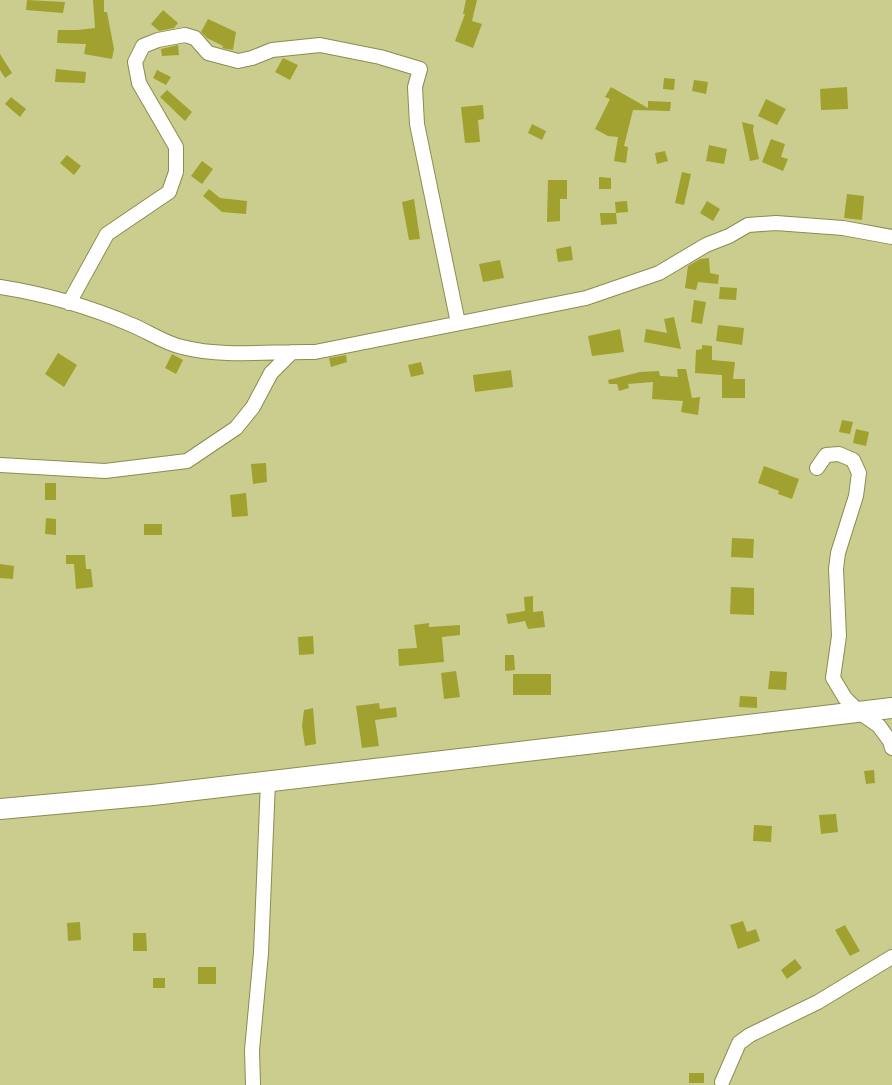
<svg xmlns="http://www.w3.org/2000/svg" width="892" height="1085" viewBox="0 0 892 1085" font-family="'PT Serif',serif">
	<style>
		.building { fill: #a0a12e }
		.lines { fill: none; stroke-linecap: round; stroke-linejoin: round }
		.street-casing { stroke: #8b8c4f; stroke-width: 16 }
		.secondary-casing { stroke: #8b8c4f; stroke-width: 22 }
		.street { stroke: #fff; stroke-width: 14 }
		.secondary { stroke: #fff; stroke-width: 20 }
	</style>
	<rect width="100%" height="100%" fill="#cbcd8e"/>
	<!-- building -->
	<path class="building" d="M27 0 65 2 63 13 26 10Z
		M93 0H104V12H107L114 49 112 59 84 54 86 44 57 43 58 30H77L95 28Z
		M466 0H477L472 21 482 24 473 48 455 41 465 14H463Z
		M163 10 178 23 174 28 159 31 151 24Z
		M208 19 236 32 233 50 222 48 223 46 207 38 201 32Z
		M178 45 179 55 162 56 161 49Z
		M0 54 12 73 5 78 0 70Z
		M283 58 298 65 290 80 275 72Z
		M56 69 86 72 85 83 55 82Z
		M157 70 171 77 166 85 153 78Z
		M664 78 675 79 674 90 663 89Z
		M694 80 708 82 706 94 692 91Z
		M611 87 648 108V101L671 102 670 111 633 110 624 146 628 147 626 163 614 161 618 137 608 136 595 129 610 99 605 97Z
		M847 87 848 109 821 110 820 89Z
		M167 90 192 112 185 121 160 97Z
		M11 97 26 109 20 117 5 104Z
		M766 99 786 109 777 125 758 116Z
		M483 105 484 119 478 120 480 142 465 143 461 107Z
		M742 122 754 125 753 130 759 159 750 161Z
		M532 124 546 131 542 140 528 133Z
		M771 139 785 144 781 157 788 159 783 171 762 162Z
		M709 145 727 149 724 164 706 161Z
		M665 151 668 161 657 164 655 153Z
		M67 155 81 166 74 175 60 163Z
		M202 161 213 169 202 184 191 176Z
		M682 172 691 174 684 205 675 203Z
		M599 177 611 178V189H599Z
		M548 180H567V199H560V221L547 222Z
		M209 189 220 198 247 201 246 214 222 212 203 196Z
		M847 194 864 196 862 220 844 218Z
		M414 199 420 239 409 240 402 202Z
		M627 201 628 212 616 213 615 202Z
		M707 201 720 209 713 221 700 213Z
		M600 213H616L617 224 601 225Z
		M571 246 573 260 558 262 556 249Z
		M709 258 710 273 719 275 718 284 698 282 696 290 685 288 688 266 700 259Z
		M500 260 504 278 483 282 479 264Z
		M720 287 737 288 736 300 719 299Z
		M694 300 706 302 702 324 691 322Z
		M674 317 681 349 644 342 646 329 667 333 664 319Z
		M718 325 744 328 742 345 716 341Z
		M620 329 624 352 592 356 588 336Z
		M702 345 712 346V360L735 362 733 379H745V398H722V375L695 373 696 350 702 349Z
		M58 353 77 365 64 387 45 374Z
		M172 354 183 360 176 374 165 368Z
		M346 355 347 362 331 367 329 358Z
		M421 362 424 374 411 377 408 365Z
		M677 369H686L692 398 700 397 698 415 681 412 683 401 652 399 653 382 628 384 629 388 619 391 617 384H609L608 380 640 372 659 371 660 376 678 377Z
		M511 370 513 387 475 392 473 375Z
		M842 420 853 422 850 434 839 432Z
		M856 429 869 432 866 446 853 443Z
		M266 463 267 482 253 484 251 464Z
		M764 466 799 479 792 499 778 494 779 491 758 483Z
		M45 483H56V500H45Z
		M246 493 248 516 232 517 230 495Z
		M46 518 56 519V535L45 534Z
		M144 524H162V535H144Z
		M732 538 754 539 753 558 731 557Z
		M66 555H85L86 569H91L93 587 76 589 74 564H66Z
		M0 564 14 566 13 579 0 578Z
		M731 587 754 588V615L730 614Z
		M533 596V612L543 611 545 627 528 629 525 621 508 624 506 614 525 611 524 597Z
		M429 623V627L460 625V635L442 637 444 662 399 666 398 649 417 648 414 625Z
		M313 636 314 654 299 655 298 637Z
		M505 655H514L515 670 505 671Z
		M456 671 460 697 444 699 441 673Z
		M770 671 787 672 786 690 768 689Z
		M513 674H551V695H513Z
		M740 696 757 697V708L739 707Z
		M379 703 380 709 396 707 397 717 375 720 379 746 362 748 356 706Z
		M313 708 316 744 305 746 302 726 304 710Z
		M874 770 875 783 866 784 864 771Z
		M836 814 838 832 821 834 819 815Z
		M754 825 772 826 771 842 753 841Z
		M743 921 747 932 756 929 760 941 738 949 730 925Z
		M80 922 81 940 68 941 67 923Z
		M845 925 860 951 850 956 835 930Z
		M133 933H146L147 951H133Z
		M795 959 802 968 787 979 781 970Z
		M198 967H216V984H198Z
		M153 978H165V988H153Z
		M689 1073H704V1083H689Z"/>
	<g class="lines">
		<defs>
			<path id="street" d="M0 287C45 294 90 307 132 325 149 332 164 343 182 347 225 358 271 351 315 352L586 298 659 273 706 245 729 236 748 225 776 223 843 228 892 237
				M69 303 107 234 169 192 176 172V147L139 83 135 62 143 46 158 40 185 35 195 38 208 53 238 61 252 58 272 50 320 45 380 57 420 69 415 87 417 124 458 323
				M0 465 105 471 187 461 236 428 253 407 271 373 292 352
				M817 468 826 455 839 454 853 460 859 473 856 496 838 553 836 569 839 636 833 678 845 698 859 712 879 726 890 741 892 748
				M722 1082 739 1043 750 1035 818 1002 892 957
				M253 1085 252 1050 261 953 268 781"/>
			<path id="secondary" d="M0 809 153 795 892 708"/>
		</defs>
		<!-- street casing -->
		<use href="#street" class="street-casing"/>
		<!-- secondary casing -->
		<use href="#secondary" class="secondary-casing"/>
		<!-- street -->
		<use href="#street" class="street"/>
		<!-- secondary -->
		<use href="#secondary" class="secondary"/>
	</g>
</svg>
